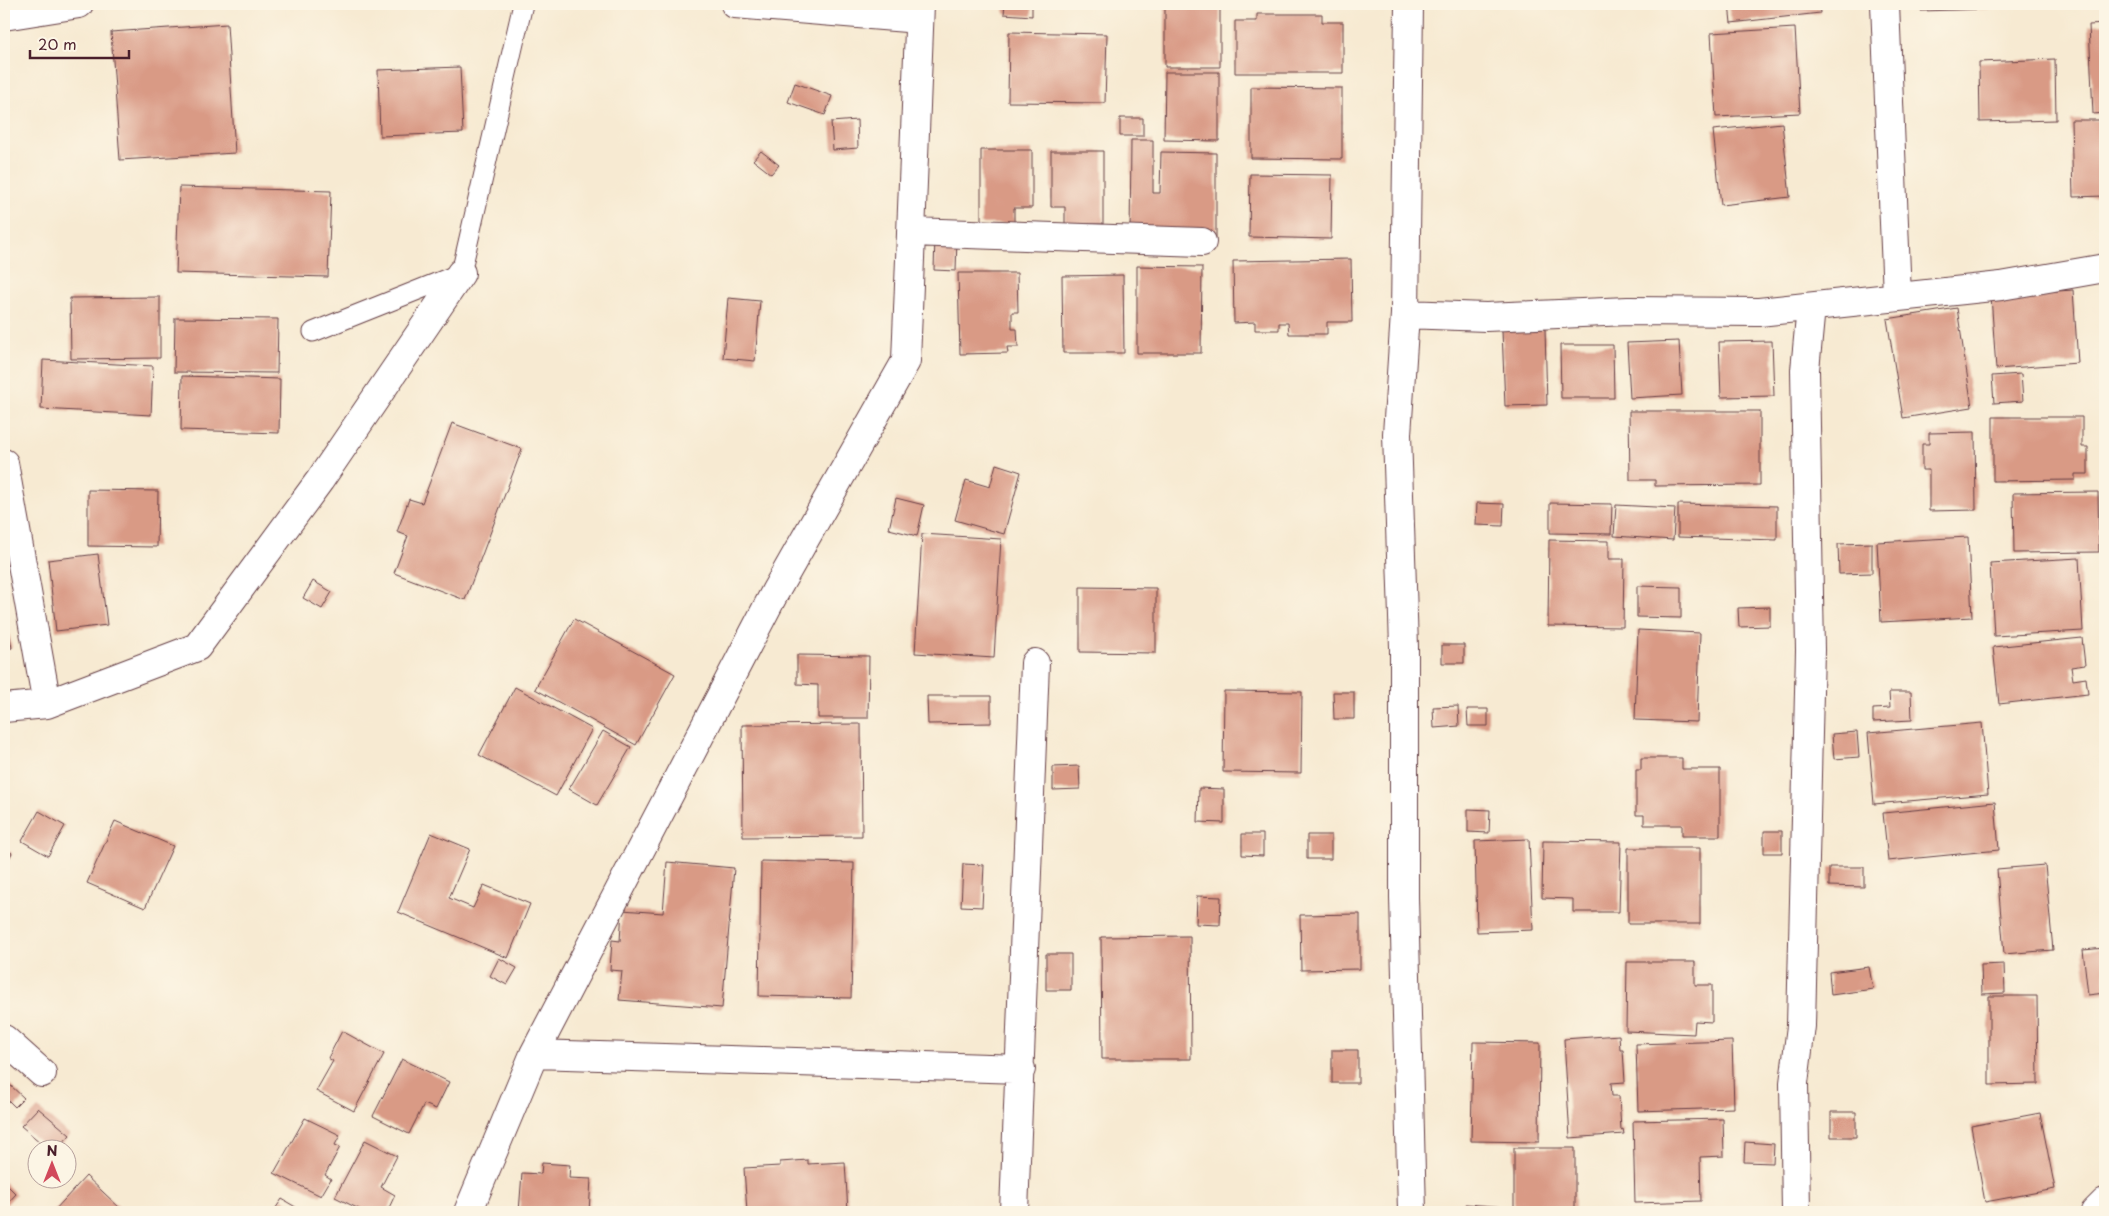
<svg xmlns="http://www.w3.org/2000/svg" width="2109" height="1216" viewBox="0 0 2109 1216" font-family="'Playpen Sans',sans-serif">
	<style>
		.building { fill: #d99a85 }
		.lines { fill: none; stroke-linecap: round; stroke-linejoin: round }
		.lane-casing { stroke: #643d44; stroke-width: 21 }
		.street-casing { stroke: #643d44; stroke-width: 30 }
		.lane { stroke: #fff; stroke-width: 19 }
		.street { stroke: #fff; stroke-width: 28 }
	</style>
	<rect width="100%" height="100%" fill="#fcf5e5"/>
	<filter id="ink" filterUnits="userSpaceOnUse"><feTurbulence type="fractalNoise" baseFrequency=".02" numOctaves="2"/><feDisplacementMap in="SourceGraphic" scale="10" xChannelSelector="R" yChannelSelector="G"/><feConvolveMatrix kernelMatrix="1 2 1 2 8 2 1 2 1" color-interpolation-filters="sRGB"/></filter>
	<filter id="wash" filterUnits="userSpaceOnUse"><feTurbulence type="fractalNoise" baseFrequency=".0096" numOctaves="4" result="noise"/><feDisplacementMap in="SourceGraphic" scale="20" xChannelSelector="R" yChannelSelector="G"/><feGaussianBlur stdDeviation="1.12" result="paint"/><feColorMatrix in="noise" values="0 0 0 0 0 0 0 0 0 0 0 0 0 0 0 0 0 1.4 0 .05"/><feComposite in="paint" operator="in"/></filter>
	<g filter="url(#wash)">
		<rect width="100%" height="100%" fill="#f7ead2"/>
		<g id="blocks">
			<!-- building -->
			<path class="building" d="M1005 4H1032V16L1004 14Z
				M1165 4H1220V67H1165Z
				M1729 4H1819L1820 13 1731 23Z
				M1921 4H1989V9L1921 11Z
				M1257 14H1322V22H1343V73H1235V21H1257Z
				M227 24 235 153 120 160 111 32Z
				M2105 24V113L2093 114 2089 25Z
				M1795 28 1800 113 1716 117 1711 33Z
				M1009 32 1107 34 1105 103 1008 102Z
				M2055 59 2056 120 1980 122 1979 62Z
				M460 67 463 133 380 136 378 70Z
				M1165 72H1219V141L1164 140Z
				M795 83 832 96 825 115 788 102Z
				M1251 87 1342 88V159L1251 158Z
				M1120 118H1143V136H1120Z
				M857 120 858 148 833 150 831 122Z
				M2071 120H2105V196L2073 197Z
				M1782 123 1790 197 1721 205 1713 130Z
				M1131 140H1153V193H1160L1161 152 1216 153V240L1130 239Z
				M981 150H1032V208H1014V224H981Z
				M761 151 779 165 771 174 753 160Z
				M1051 151H1103V224H1065V207H1051Z
				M1250 174 1332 175 1331 239 1249 237Z
				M179 187 331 191 328 277 176 273Z
				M935 237 957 238 956 271 934 270Z
				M1351 259 1352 322H1327V334H1289L1288 323H1279V330H1255V322L1234 323 1233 261Z
				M1137 266 1202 267 1201 353H1137Z
				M958 273H1017L1018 312H1012V329H1017L1018 347H1007L1008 353 960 354Z
				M1123 275 1124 353H1063L1062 276Z
				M2073 290 2078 363 1996 369 1991 295Z
				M160 297V358L71 359 70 298Z
				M728 298 760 301 755 361 723 358Z
				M1957 308 1972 407 1903 418 1887 319Z
				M175 318 278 319 277 373 174 372Z
				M1545 329 1547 405 1505 406 1502 330Z
				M1679 341 1682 395 1630 398 1627 343Z
				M1772 341 1774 396 1721 397 1719 342Z
				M1560 345H1613L1614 398H1561Z
				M43 360 153 366 151 415 41 409Z
				M2021 374 2023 401 1994 403 1992 376Z
				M182 376 280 379 279 433 181 430Z
				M1629 411H1760V485L1655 486V480H1630Z
				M1993 417H2082V447H2088V474H2075V480L1993 481Z
				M452 423 522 449 465 600 394 573 408 536 397 532 409 499 422 503Z
				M1975 432 1976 510 1929 511V470H1922V444H1929V433Z
				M996 464 1021 472 1004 534 955 520 966 480 990 487Z
				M88 490 158 491 157 547 88 546Z
				M2098 492 2099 552 2014 553 2013 493Z
				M896 498 924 505 917 536 889 529Z
				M1477 503 1504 504 1503 526 1476 525Z
				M1550 503 1612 504 1611 534 1550 533Z
				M1678 504 1777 506V540L1678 537Z
				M1616 505 1675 508 1673 540 1614 536Z
				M922 534 1001 539 994 658 915 653Z
				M1968 537 1972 617 1881 622 1877 542Z
				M1549 540 1609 541V559H1624L1623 627 1548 626Z
				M1872 543V573L1839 574 1838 544Z
				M98 554 107 625 56 631 48 560Z
				M2079 558 2083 631 1994 636 1990 563Z
				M313 581 332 592 322 609 303 598Z
				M1637 586 1681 587V618L1637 617Z
				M1080 587 1156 588V653L1080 652Z
				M1770 607V626L1739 627 1738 608Z
				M5 611 12 648 4 650V612Z
				M574 619 675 674 636 745 535 689Z
				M1638 630 1700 633 1697 722 1635 720Z
				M2082 638 2085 665 2071 667 2073 680 2086 678 2088 694 1999 704 1993 647Z
				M1442 645H1464V663H1442Z
				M797 655 869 656 868 718H818V685L797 684Z
				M515 687 592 729 556 796 479 755Z
				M1224 691 1302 692 1301 773 1223 772Z
				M1333 692H1354V719H1334Z
				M1889 692H1911L1912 720 1873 722V709L1890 708Z
				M927 696H991V723L928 724Z
				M1458 706 1459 726 1434 728 1433 707Z
				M1467 709H1488V726H1468Z
				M1982 723 1988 794 1874 804 1868 733Z
				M861 724 862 836 743 837 742 725Z
				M603 731 631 747 597 805 569 789Z
				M1857 732 1859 757 1834 759 1832 734Z
				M1641 758H1682V769H1720V836H1682V825H1644V815H1636V770H1641Z
				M1079 766 1080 789 1053 790V767Z
				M1199 788 1224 789V823L1198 822Z
				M1995 802 1999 850 1888 861 1883 813Z
				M1468 809 1490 810 1489 833 1468 832Z
				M39 811 65 826 48 856 22 841Z
				M115 821 173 846 145 908 87 883Z
				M1764 831H1782V853H1764Z
				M431 833 470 849 449 898 473 908 484 885 530 904 508 958 398 912Z
				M1242 834H1263V856L1242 855Z
				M1307 835H1331V859H1307Z
				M1529 839 1533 930 1477 932 1475 841Z
				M1543 841 1621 842 1619 912H1573V899L1542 898Z
				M4 848 12 853 4 868Z
				M1628 848H1700V924H1628Z
				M761 861 854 863 851 998 759 996Z
				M667 862 734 868 722 1008 619 1000 622 971 610 970 612 940 620 941 622 910 663 913Z
				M963 864 984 865 982 907 961 906Z
				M2045 865 2053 950 2004 954 1997 869Z
				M1829 867H1864V887L1829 886Z
				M1197 896 1221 897 1220 925 1196 924Z
				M1360 914V969L1301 970 1300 915Z
				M1190 936 1191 1059H1102L1101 937Z
				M2105 948V993L2088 995 2083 950Z
				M1046 954H1071V990H1046Z
				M499 958 517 968 507 985 490 976Z
				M1627 962H1695V985H1712V1022L1695 1021 1694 1034 1626 1031Z
				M2004 964 2005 993 1982 994 1981 965Z
				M1869 967 1873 989 1831 995 1829 972Z
				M1989 996H2037L2038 1084 1989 1085Z
				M342 1031 384 1054 354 1111 316 1091 333 1061 328 1058Z
				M1619 1035 1620 1050H1623L1625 1082 1611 1083 1612 1096H1619L1621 1130 1623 1129 1624 1134 1570 1138 1564 1039Z
				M1732 1041 1734 1108 1638 1111 1636 1044Z
				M1473 1042 1540 1043 1539 1142 1471 1141Z
				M1332 1050H1358V1083H1332Z
				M402 1059 449 1082 436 1109 424 1104 409 1134 373 1116Z
				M9 1084 24 1098 15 1107 4 1096V1089Z
				M38 1108 70 1135 58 1148H47L21 1126Z
				M1831 1112H1856V1137H1831Z
				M2040 1113 2055 1189 1985 1202 1971 1126Z
				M305 1118 340 1135 335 1145 340 1147 325 1175 331 1179 321 1196 274 1173Z
				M1723 1119 1724 1156 1700 1157 1701 1201 1635 1203 1633 1121Z
				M365 1140 397 1156 381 1187 395 1195 387 1212H365L335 1197Z
				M1745 1142 1774 1144 1773 1163 1744 1162Z
				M1514 1148H1575V1212H1514Z
				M808 1160V1164L845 1162 848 1212H747L744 1168 780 1166V1162Z
				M542 1163 570 1165 569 1178 591 1179 589 1212H519L522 1173 541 1174Z
				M86 1176 121 1209 118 1212H53Z
				M4 1182 16 1194 4 1207Z
				M282 1199 304 1212H273Z
				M1466 1204 1507 1207 1506 1212H1465Z"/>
		</g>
	</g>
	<g filter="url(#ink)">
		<use href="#blocks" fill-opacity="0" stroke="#643d44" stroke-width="1"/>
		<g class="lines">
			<defs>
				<path id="lane" d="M313 332 461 273 523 4"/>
				<path id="street" d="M735 4 919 19
					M1409 4 1405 314 1397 434 1404 647V897L1412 1212
					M1885 4 1897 296
					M4 16 79 4
					M911 232 1202 242
					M1405 314 1486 317 1628 311 1759 312 2001 286 2105 268
					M4 463 47 704
					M4 708 47 704 197 647 320 480 461 273
					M4 1039 42 1073
					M534 1054 1021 1069
					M468 1212 534 1054 775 592 906 361 920 4
					M1014 1212 1035 663
					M1796 1212 1794 1083 1801 1026 1810 650 1805 370 1811 307
					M2095 1212 2105 1202"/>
			</defs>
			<!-- lane casing -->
			<use href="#lane" class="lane-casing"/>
			<!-- street casing -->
			<use href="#street" class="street-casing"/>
			<!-- lane -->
			<use href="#lane" class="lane"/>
			<!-- street -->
			<use href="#street" class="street"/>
		</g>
	</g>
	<!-- margin -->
	<rect width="2109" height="1216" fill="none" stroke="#fcf5e5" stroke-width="20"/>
	<!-- north arrow -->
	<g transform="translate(52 1164)"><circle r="24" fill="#fcf5e5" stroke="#b59f9b"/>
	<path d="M0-4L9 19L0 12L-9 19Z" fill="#d1495b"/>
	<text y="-8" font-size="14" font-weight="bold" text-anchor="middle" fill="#4a1f2b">N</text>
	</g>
	<!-- scale -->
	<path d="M30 50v8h99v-8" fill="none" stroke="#4a1f2b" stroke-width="2.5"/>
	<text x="38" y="50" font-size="15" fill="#4a1f2b" stroke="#fcf5e5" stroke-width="4" paint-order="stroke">20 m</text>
</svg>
